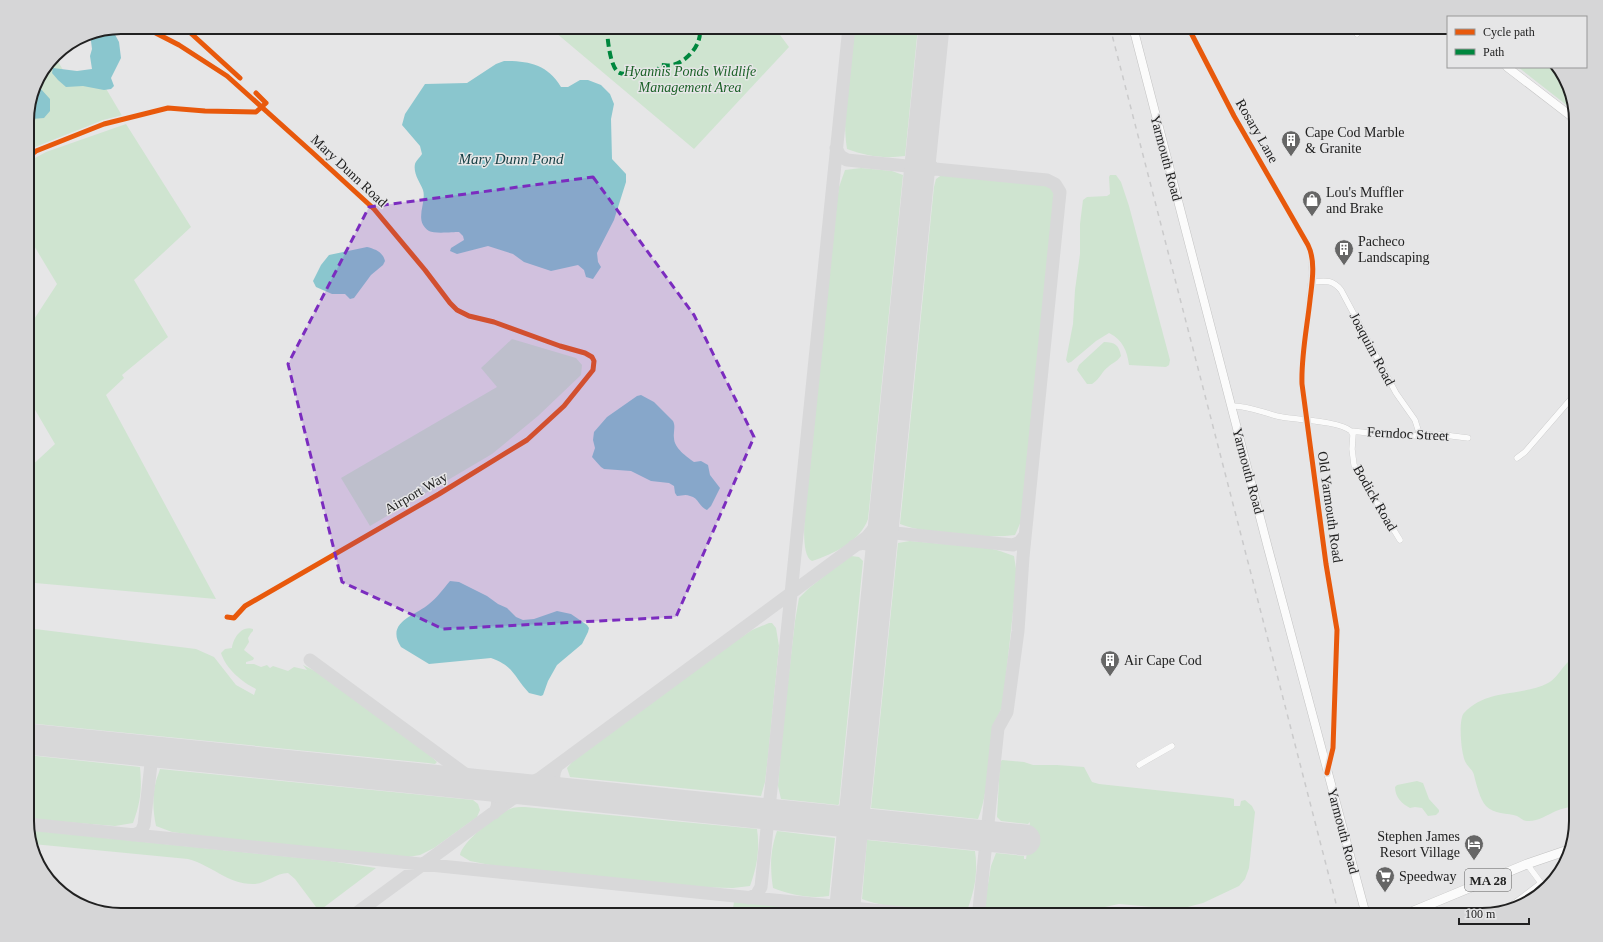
<svg xmlns="http://www.w3.org/2000/svg" width="1603" height="942" viewBox="0 0 1603 942" font-family="Georgia,serif">
	<style>
		.green { fill: #cfe4d0 }
		.water { fill: #8ac6ce }
		.lines { fill: none; stroke-linecap: round; stroke-linejoin: round }
		.taxiway { stroke: #d8d8d9; stroke-width: 13 }
		.runway { stroke: #d8d8d9; stroke-width: 31 }
		.minor-casing { stroke: #c3c3c3; stroke-width: 6 }
		.secondary-casing { stroke: #c3c3c3; stroke-width: 9 }
		.primary-casing { stroke: #c3c3c3; stroke-width: 10 }
		.minor { stroke: #fbfbfb; stroke-width: 5.5 }
		.secondary { stroke: #fbfbfb; stroke-width: 8 }
		.primary { stroke: #fbfbfb; stroke-width: 9 }
		.rail { stroke: #cacacb; stroke-width: 1.5; stroke-dasharray: 5 5; stroke-linecap: butt }
		.quiet { stroke: #00873e; stroke-width: 4; stroke-dasharray: 8 4; stroke-linecap: butt }
		.cycleway-casing { stroke: #e6e6e7; stroke-width: 8 }
		.cycleway { stroke: #e8590c; stroke-width: 5 }
		.marked { fill: #7b2cbf; fill-opacity: 0.2; stroke: #7b2cbf; stroke-width: 3; stroke-dasharray: 8 5; stroke-linejoin: round }
		.labels { text-anchor: middle; dominant-baseline: central; stroke-width: 3; stroke-linejoin: round; paint-order: stroke }
		.shield { fill: #e6e6e7; stroke: #5c5c5c; stroke-width: 1 }
		.shield-label { font-size: 13px; font-weight: bold; fill: #212121 }
		.park-label { font-size: 14px; font-style: italic; fill: #1c6228; stroke: #e6e6e7 }
		.street-label { font-size: 14px; fill: #212121; stroke: #e6e6e7 }
		.poi-label { font-size: 14px; fill: #212121; stroke: #e6e6e7; text-anchor: start }
		.water-label { font-size: 15px; font-style: italic; fill: #163f44; stroke: #e6e6e7 }
		.rim { fill: none; stroke: #212121; stroke-width: 2 }
	</style>
	<rect width="100%" height="100%" fill="#e6e6e7"/>
	<!-- green -->
	<path class="green" d="M549 27H774L789 47 694 149Z
		M854 27H918L905 156C884 159 866 156 847 149 841 109 850 67 854 27Z
		M54 55 71 83 95 70 124 119 48 147 27 158V115L34 85Z
		M1518 67H1556L1563 74 1574 111Z
		M126 124 191 227 134 280 168 337 122 375 124 378 106 395 216 599 35 583 27 568V470L55 444 27 396V330L57 284 27 234V165L35 158 46 152Z
		M861 168 892 171 903 175 868 519C860 542 833 554 812 561 799 556 806 507 806 494L836 206 839 187 845 170Z
		M943 174 1047 184 1052 187 1055 193 1026 493 1022 519 1015 535C993 538 971 535 948 533 932 531 915 530 900 524L934 187 936 179Z
		M1110 175H1116L1121 182 1129 206 1170 360 1169 365 1166 367 1129 365C1127 351 1123 340 1109 333L1096 341 1071 362 1068 363 1066 360 1073 324 1075 290 1080 254V224L1083 200 1087 197 1107 196 1110 194 1109 177Z
		M512 339 576 358 582 365 581 375 538 416 492 454 370 526 341 478 497 387 481 368Z
		M1104 342C1115 342 1119 345 1121 356 1116 363 1113 362 1108 367 1101 372 1101 378 1092 384H1087L1077 370 1079 365Z
		M910 541 989 548 1000 551 1014 556 1017 575 1003 703C1001 713 994 720 993 729 988 759 989 791 978 819L871 808 898 543Z
		M851 556 859 557 863 561 839 804 838 805 781 799 778 786 783 725 795 621 799 598 808 589 844 560Z
		M769 623H772L776 628 779 646 768 757 765 782 761 796 570 777 567 768 574 760 722 650 752 630Z
		M27 628 196 649 214 657 236 685 254 695 256 689C242 682 226 669 221 653L225 649 232 648C233 638 242 625 253 629V631L251 633 248 638 249 642 244 650 254 658 253 660 246 662V664H254L261 667 267 665 270 668 273 666 288 671 294 667 307 670 303 665 317 672 427 753 437 762 435 764 428 763 27 723Z
		M1576 655V805C1569 808 1562 808 1556 811 1547 815 1537 822 1527 821 1523 821 1521 818 1517 816 1508 813 1493 814 1486 806 1480 800 1476 783 1474 775 1473 770 1468 767 1466 763 1461 756 1458 719 1464 713 1487 688 1521 697 1548 683 1556 679 1561 669 1567 663 1569 660 1573 658 1576 655Z
		M27 755 140 767C142 789 141 801 133 823L115 826 27 819Z
		M1002 760 1024 762 1033 765H1057L1084 767 1092 782 1099 784 1230 798 1234 799V806H1240L1241 801 1245 800 1252 806 1255 812 1249 868 1245 879 1239 886 1203 903 1184 908 1174 909 1119 904 1067 915H983L991 866 996 853 1024 856V859H1026L1027 852 1024 851 1026 829H1029L1030 822 1028 824 1001 821 997 817 1000 762Z
		M160 769 473 800 478 804 480 810 477 817 434 848 420 855 408 857 214 838 172 832 156 826C153 811 152 796 156 781 157 777 159 773 160 769Z
		M1417 781 1423 783 1429 799 1439 810V812L1436 815 1428 816 1422 808 1415 807 1410 808C1402 804 1395 797 1395 787L1397 785Z
		M525 807 757 829C760 849 757 867 750 886L733 888 693 887 495 866 470 861 460 855C461 843 498 813 510 809 514 807 520 807 525 807Z
		M28 830 330 861 376 868 319 911 295 879 288 873C276 873 267 883 255 884 228 885 212 865 188 859L33 844Z
		M777 831 835 838 829 896C809 899 792 895 773 888 770 868 770 851 777 831Z
		M867 840 975 851C978 871 975 889 968 908 962 909 956 911 950 911 928 913 882 907 862 899Z
		M734 902C757 903 803 906 824 915H732Z"/>
	<!-- water -->
	<path class="water" d="M112 29 119 42 121 58 111 78 114 86 111 89 104 90 83 86 66 87 58 80 52 73 53 68 77 71 92 69 90 56 92 49 91 41 88 34Z
		M504 61C529 61 547 64 561 87H568L580 80H588L601 85 610 94 614 104 611 119 612 159 626 174V182L614 220 597 253 598 262 601 267 593 279 586 277 584 270 578 265 551 271 524 262 513 254 488 246 457 254 450 251 451 248 464 240 463 236 459 232C453 232 434 234 429 231 413 221 427 203 423 190 420 182 413 174 415 164 416 161 420 157 422 154L420 146 402 125 405 114 425 84 467 83 496 64Z
		M34 85 40 88 50 99V111L44 118 32 119 27 117Z
		M367 247C375 249 383 252 385 261L383 265 371 275 354 298 350 299 345 294H332L316 287 313 281 321 265 329 255Z
		M641 395 654 402 673 421C676 427 673 432 674 438 674 448 687 457 694 462L701 461 708 465 710 475 720 488 711 506 707 510C699 507 699 498 690 496 685 494 682 496 677 496L675 493 674 486 669 483 651 481 631 471 604 469 601 467 592 457 595 448 593 440 594 432 607 417 637 396Z
		M450 581 459 582 487 596 498 604 507 608 516 617 523 620 534 619 557 611 571 614 587 625 589 628 588 632 582 644 557 665 548 681 543 695 541 696 529 693C514 677 514 666 491 658L429 664 401 647C385 622 415 616 429 604 437 598 443 589 450 581Z"/>
	<g class="lines">
		<!-- taxiway -->
		<path class="taxiway" d="M836 148 840 156 847 160 907 166 916 162 921 153
			M921 153 926 163 935 169 1047 180 1055 184 1060 192 1023 557 1018 631 1007 712 998 728 979 909 977 915
			M918 180 925 172 935 169
			M884 517 887 528 895 533 1013 545 1020 542 1025 535
			M881 545 886 537 895 533
			M854 546C867 539 877 548 880 561
			M310 660 480 785
			M151 764C154 756 158 755 165 753
			M557 766C550 778 555 786 565 794
			M483 785C494 791 503 801 494 813
			M513 788 526 785 539 779 867 537 877 525 885 506
			M770 799C771 809 774 812 783 816
			M755 813 766 809 770 799
			M27 824 922 915
			M133 835 141 832 144 825 151 764 148 757 139 750
			M749 898 757 894 761 887 849 27
			M834 906 841 903 846 893
			M358 912 512 799 523 794 539 791"/>
		<!-- runway -->
		<path class="runway" d="M27 739 1025 840
			M844 915 934 27"/>
		<defs>
			<path id="minor" d="M144 27 179 45 227 76 314 154 374 209 425 270 450 303 457 310 469 316 494 322 560 346 585 353 592 357 594 361 593 370 564 406 527 440 439 494 245 606 234 618 227 617
				M1188 27 1234 116 1308 245 1311 253 1312 273 1302 368V384L1326 564 1337 630 1333 748 1328 769
				M1357 34 1362 27
				M1312 282C1325 281 1332 279 1341 290L1396 393 1415 420 1420 436
				M1231 406C1248 405 1265 414 1282 417 1299 420 1339 421 1351 431L1398 436H1413L1436 434 1468 438
				M1351 431 1353 435 1352 449 1354 465 1400 540
				M1517 458 1525 452 1576 393
				M1139 765 1172 746
				M1527 864 1544 887
				M55 883 64 892
				M1508 908 1541 883"/>
			<path id="secondary" d="M1133 27 1268 548 1366 915
				M1507 67 1576 120"/>
			<path id="primary" d="M1404 915 1527 864 1568 850"/>
		</defs>
		<!-- minor casing -->
		<use href="#minor" class="minor-casing"/>
		<!-- secondary casing -->
		<use href="#secondary" class="secondary-casing"/>
		<!-- primary casing -->
		<use href="#primary" class="primary-casing"/>
		<!-- minor -->
		<use href="#minor" class="minor"/>
		<!-- secondary -->
		<use href="#secondary" class="secondary"/>
		<!-- primary -->
		<use href="#primary" class="primary"/>
		<!-- rail -->
		<path class="rail" d="M1110 27 1339 915"/>
		<!-- quiet -->
		<path class="quiet" d="M607 27C607 36 610 70 620 73 624 75 630 72 635 71 642 71 647 73 653 74L657 71 661 65C665 65 669 66 673 65 688 61 704 42 699 27"/>
		<defs>
			<path id="cycleway" d="M144 27 179 45 227 76 314 154 374 209 425 270 450 303 457 310 469 316 494 322 560 346 585 353 592 357 594 361 593 370 564 406 527 440 439 494 245 606 234 618 227 617
				M184 27 240 78
				M1188 27 1234 116 1308 245C1316 261 1312 283 1310 300 1307 328 1301 356 1302 384L1326 564 1337 630 1333 748 1327 773
				M27 158 36 151 104 124 168 108 205 111 256 112 266 103 256 93"/>
		</defs>
		<!-- cycleway casing -->
		<use href="#cycleway" class="cycleway-casing"/>
		<!-- cycleway -->
		<use href="#cycleway" class="cycleway"/>
	</g>
	<!-- marked area -->
	<path class="marked" d="M593 177 694 315 754 437 676 617 443 629 342 582 288 364 369 207Z"/>
	<!-- icons -->
	<defs>
		<symbol id="building-pin" viewBox="-11 -11 22 30"><path d="M0 17L-7.5 6A9.5 9.5 0 1 1 7.5 6Z" fill="#666" stroke="#e6e6e7"/><path d="M-4-6H4V6H1V3H-1V6H-4ZM-2.5-4.3h1.7v1.8h-1.7ZM.8-4.3h1.7v1.8H.8ZM-2.5-1h1.7V.8h-1.7ZM.8-1h1.7V.8H.8Z" fill="#fff"/></symbol>
		<symbol id="shop-pin" viewBox="-11 -11 22 30"><path d="M0 17L-7.5 6A9.5 9.5 0 1 1 7.5 6Z" fill="#666" stroke="#e6e6e7"/><path d="M-5-2.5h2.3a2.7 3.5 0 0 1 5.4 0H5L5.5 6h-11ZM-1.5-2.5h3a1.5 2.3 0 0 0-3 0Z" fill="#fff"/></symbol>
		<symbol id="hotel-pin" viewBox="-11 -11 22 30"><path d="M0 17L-7.5 6A9.5 9.5 0 1 1 7.5 6Z" fill="#666" stroke="#e6e6e7"/><path d="M-6-4.5h1.5V1H6V5H4.5V3h-9V5H-6ZM-4 0a1.8 1.8 0 1 1 3.6 0ZM.5 0V-2.5h3Q6-2.5 6 0Z" fill="#fff"/></symbol>
		<symbol id="supermarket-pin" viewBox="-11 -11 22 30"><path d="M0 17L-7.5 6A9.5 9.5 0 1 1 7.5 6Z" fill="#666" stroke="#e6e6e7"/><path d="M-6-5.5h2.5l.6 2H6L4.5 2H-2.5L-4.4-4H-6ZM-1.5 3.2a1.3 1.3 0 1 0 .1 0ZM3 3.2a1.3 1.3 0 1 0 .1 0Z" fill="#fff"/></symbol>
	</defs>
	<g fill-rule="evenodd">
		<use href="#building-pin" x="1280" y="129" width="22" height="30"/>
		<use href="#shop-pin" x="1301" y="189" width="22" height="30"/>
		<use href="#building-pin" x="1333" y="238" width="22" height="30"/>
		<use href="#building-pin" x="1099" y="649" width="22" height="30"/>
		<use href="#hotel-pin" x="1463" y="833" width="22" height="30"/>
		<use href="#supermarket-pin" x="1374" y="865" width="22" height="30"/>
	</g>
	<g class="labels">
		<!-- shield labels -->
		<rect class="shield" x="1465" y="869" width="46" height="22" rx="3"/>
		<g class="shield-label">
			<text x="1488" y="880">MA 28</text>
		</g>
		<!-- park labels -->
		<g class="park-label">
			<text x="690" y="71">Hyannis Ponds Wildlife<tspan x="690" dy="16">Management Area</tspan></text>
		</g>
		<!-- street labels -->
		<g class="street-label">
			<text transform="translate(1257 131) rotate(60)">Rosary Lane</text>
			<text transform="translate(1166 158) rotate(75)">Yarmouth Road</text>
			<text transform="translate(349 171) rotate(43)">Mary Dunn Road</text>
			<text transform="translate(1372 349) rotate(62)">Joaquim Road</text>
			<text transform="translate(1408 434) rotate(3)">Ferndoc Street</text>
			<text transform="translate(1248 471) rotate(75)">Yarmouth Road</text>
			<text transform="translate(416 493) rotate(-30)">Airport Way</text>
			<text transform="translate(1375 498) rotate(60)">Bodick Road</text>
			<text transform="translate(1330 507) rotate(82)">Old Yarmouth Road</text>
			<text transform="translate(1343 831) rotate(75)">Yarmouth Road</text>
		</g>
		<!-- poi labels -->
		<g class="poi-label">
			<text x="1305" y="132">Cape Cod Marble<tspan x="1305" dy="16">&amp; Granite</tspan></text>
			<text x="1326" y="192">Lou's Muffler<tspan x="1326" dy="16">and Brake</tspan></text>
			<text x="1358" y="241">Pacheco<tspan x="1358" dy="16">Landscaping</tspan></text>
			<text x="1124" y="660">Air Cape Cod</text>
			<text x="1460" y="836" text-anchor="end">Stephen James<tspan x="1460" dy="16">Resort Village</tspan></text>
			<text x="1399" y="876">Speedway</text>
		</g>
		<!-- water labels -->
		<g class="water-label">
			<text x="511" y="159">Mary Dunn Pond</text>
		</g>
	</g>
	<!-- crop -->
	<path d="M0 0H1603V942H0ZM121 34H1482A87 87 0 0 1 1569 121V821A87 87 0 0 1 1482 908H121A87 87 0 0 1 34 821V121A87 87 0 0 1 121 34Z" fill="#d6d6d7" fill-rule="evenodd"/>
	<path class="rim" d="M121 34H1482A87 87 0 0 1 1569 121V821A87 87 0 0 1 1482 908H121A87 87 0 0 1 34 821V121A87 87 0 0 1 121 34Z"/>
	<!-- legend -->
	<rect x="1447" y="16" width="140" height="52" fill="#e6e6e7" stroke="#979798"/>
	<rect x="1455" y="29" width="20" height="6" fill="#e8590c" stroke="#979798"/>
	<text x="1483" y="36" font-size="12" fill="#212121">Cycle path</text>
	<rect x="1455" y="49" width="20" height="6" fill="#00873e" stroke="#979798"/>
	<text x="1483" y="56" font-size="12" fill="#212121">Path</text>
	<!-- scale -->
	<path d="M1459 918v6h70v-6" fill="none" stroke="#212121" stroke-width="2"/>
	<text x="1465" y="918" font-size="12" fill="#212121" stroke="#e6e6e7" stroke-width="3" paint-order="stroke">100 m</text>
</svg>
